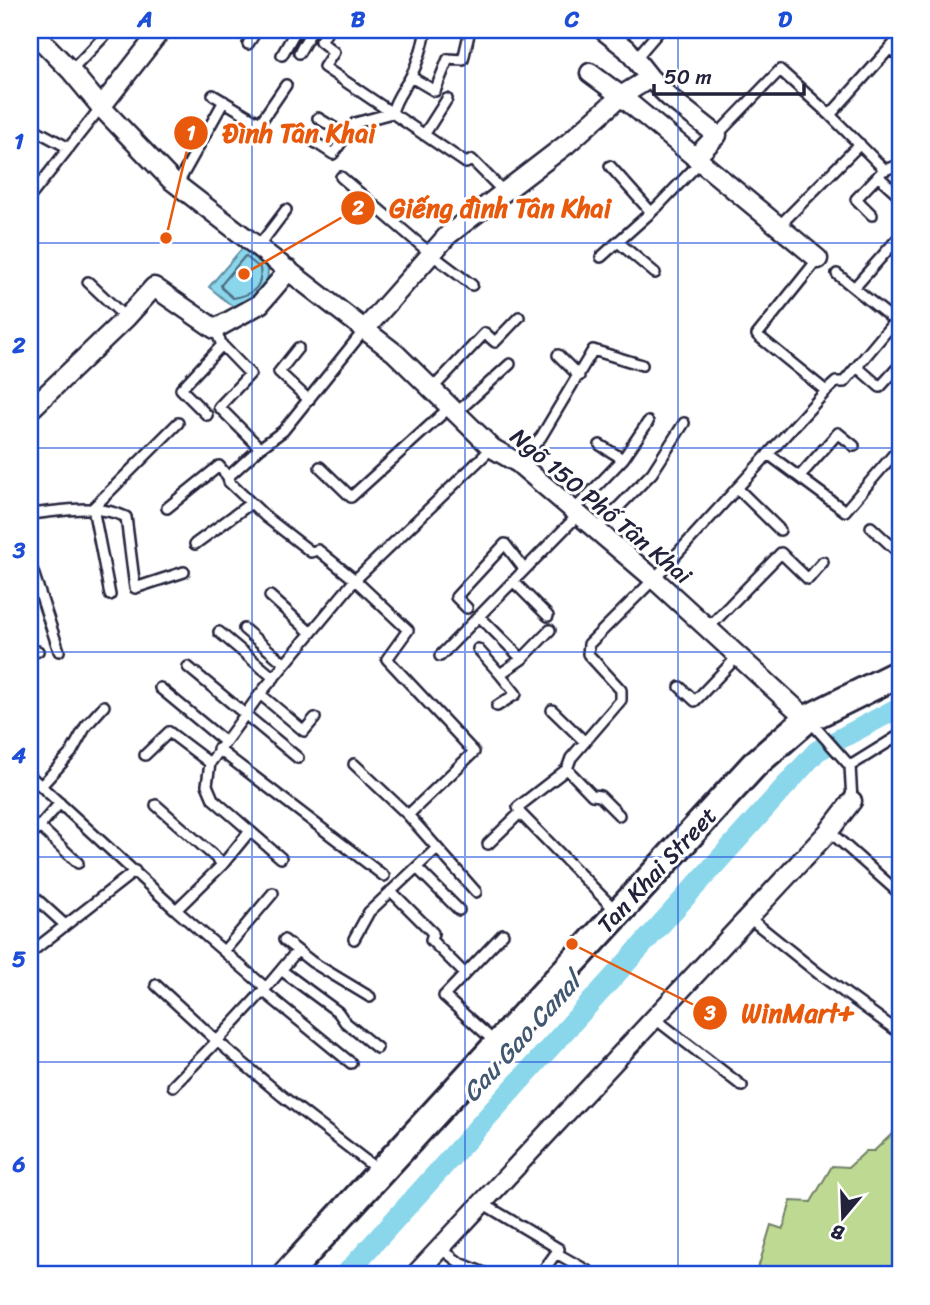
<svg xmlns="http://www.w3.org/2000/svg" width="930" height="1305" viewBox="0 0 930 1305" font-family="Sriracha,sans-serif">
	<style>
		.green { fill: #bed991; stroke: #707e66; stroke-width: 2 }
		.water { fill: #8ad6ea; stroke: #608ea4; stroke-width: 2 }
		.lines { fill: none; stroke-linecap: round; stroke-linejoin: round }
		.shore { stroke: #4c6a81; stroke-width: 2 }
		.canal { stroke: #8ad6ea; stroke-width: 21 }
		.lane-casing { stroke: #22223b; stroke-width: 14 }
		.street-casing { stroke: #22223b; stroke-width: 23 }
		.secondary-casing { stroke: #22223b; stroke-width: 32 }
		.lane { stroke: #fff; stroke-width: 9 }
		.street { stroke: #fff; stroke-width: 18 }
		.secondary { stroke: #fff; stroke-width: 26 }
		.grid { fill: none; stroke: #1d4ed8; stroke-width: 2; stroke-opacity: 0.55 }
		.labels { text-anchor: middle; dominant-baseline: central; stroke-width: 6; stroke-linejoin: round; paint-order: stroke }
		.street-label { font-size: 24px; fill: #22223b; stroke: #fff }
		.water-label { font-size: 26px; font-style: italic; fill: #415870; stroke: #fff }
		.leader { fill: none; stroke: #e8590c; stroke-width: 2.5 }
		.callout-dot { fill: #e8590c; stroke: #fff; stroke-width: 2.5 }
		.mark-label { font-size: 21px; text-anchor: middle; font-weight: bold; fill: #fff }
		.callout-label { font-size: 26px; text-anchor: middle; font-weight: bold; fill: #e8590c; stroke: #fff; stroke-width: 6; stroke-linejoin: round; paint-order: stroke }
		.neatline { fill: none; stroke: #1d4ed8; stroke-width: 2.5 }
		.grid-label { font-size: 23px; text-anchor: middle; font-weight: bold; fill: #1d4ed8 }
	</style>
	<rect width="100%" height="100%" fill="#fff"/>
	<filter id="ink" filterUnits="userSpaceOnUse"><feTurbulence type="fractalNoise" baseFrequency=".0143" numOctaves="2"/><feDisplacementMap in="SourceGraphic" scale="14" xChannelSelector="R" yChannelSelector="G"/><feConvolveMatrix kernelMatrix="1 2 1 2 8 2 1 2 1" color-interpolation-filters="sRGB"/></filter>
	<g filter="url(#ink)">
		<!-- green -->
		<path class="green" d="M893 1133H900V1275H756L771 1225 783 1229 791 1201 811 1202 832 1166 849 1167 866 1151H874Z"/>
		<!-- water -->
		<path class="water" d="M245 245 268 265C269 295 259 299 232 306L209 287Z"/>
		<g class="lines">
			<!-- shore -->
			<path class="shore" d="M245 256 260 268C263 288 252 295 233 298L222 288 221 285Z"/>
			<!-- canal -->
			<path class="canal" d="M345 1275 817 751 900 707"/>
			<defs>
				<path id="lane" d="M326 34 320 41 334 52 324 67 466 163 472 160 504 192
					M248 44 257 30
					M890 48 900 57
					M299 53 312 30
					M282 55 296 30
					M636 58 660 30
					M71 71 110 30
					M411 77 435 91 448 59 463 60 470 30
					M213 95 260 123 286 85
					M392 113C395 99 403 90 410 78 418 63 423 46 426 30
					M830 115 900 37
					M318 118 346 135
					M30 127 69 148
					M424 135 447 99
					M717 135 780 70 830 115 885 170
					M313 141 333 154 355 123 392 113
					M610 166 651 212
					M885 170 900 164
					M881 173 878 176 900 196
					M341 177 431 254 472 285
					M177 185 224 101
					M30 197 101 107
					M872 215 856 199 878 176
					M779 226 860 144
					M618 242 655 273
					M258 247 286 210
					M601 257 658 206 701 161
					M818 259 757 335 826 391
					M88 282 126 318
					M854 288 900 236
					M215 329 222 345 250 374 219 407 260 448
					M298 348 279 372 309 400
					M558 355 579 376
					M857 367 880 387 900 365
					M432 389 485 333 495 342 519 317
					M456 413 510 364
					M207 415 181 389 222 345
					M600 445 623 459
					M768 454 845 511 900 447
					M518 463 541 437 593 350 642 365
					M320 467 351 497 450 407
					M228 477 260 448 283 431 365 329
					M799 477 838 433 854 446
					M737 488 780 530
					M167 508 219 466 228 477 229 482 266 517 311 552 318 550 355 580 408 630 387 659 474 752 408 815
					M573 511 623 459 648 422
					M30 514C62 511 96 503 126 517L135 588 184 572
					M871 527 900 554
					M596 530 652 473 684 423
					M195 544 251 503
					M30 563 59 651
					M513 581 548 616
					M110 595 93 508 178 423
					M270 596 311 633
					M467 608 456 597 505 544 524 569
					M479 616 522 659 500 674 516 694 497 706
					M708 628 781 553 808 579 823 562
					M244 629 285 664
					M219 632 274 678
					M478 649 500 674
					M30 654 38 651
					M440 656 578 515
					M522 659 550 630
					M188 667 298 758
					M680 687 695 701 738 656
					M160 688 224 741
					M260 694 304 731 315 718
					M552 710 585 742
					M809 720 850 766 852 801
					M218 749 384 876
					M145 755 169 732 210 763
					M354 764 408 815 476 892
					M850 766 900 735
					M567 769 592 795 600 796 619 815
					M30 776 176 910 266 988 217 1041 282 1096 378 1170
					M41 786 71 753 86 726 104 706
					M156 805 223 864
					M39 826 78 863
					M829 831 900 894
					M30 837 60 803
					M488 844 520 813
					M281 858 213 799 207 785 210 763 260 694 355 580 492 448
					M417 868 459 910
					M391 891 433 933 431 940 464 973
					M30 893 64 924
					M176 910 223 864 250 831
					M617 912 520 813 518 807 567 769 571 758 621 700V690L588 654 589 644 654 579 826 391 836 382H844L895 321 837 274
					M748 917 819 974 900 1033
					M354 939 369 912 436 849
					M284 940 312 962 370 997
					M224 951 273 893
					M30 953 135 871
					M281 970 338 1012 345 1022 377 1048
					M156 985 217 1041 173 1086
					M266 988 297 951
					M263 991 351 1063
					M654 1018 742 1086
					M496 1043 444 996 503 934
					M482 1203 559 1249 540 1275
					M440 1248 460 1263 489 1275
					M556 1253 595 1275"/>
				<path id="street" d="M31 30 71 71 101 107 171 180 395 353 492 448 518 463 654 579 807 719
					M603 30 627 49 650 78 669 97 717 135 696 157
					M590 73 621 96 818 259
					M101 107 161 30
					M365 329 448 235 567 144 621 96 650 78
					M30 410 126 318 154 287 215 329 260 304 289 270
					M415 1275 829 831 852 801"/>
				<path id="secondary" d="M286 1275 754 765 807 719 900 673"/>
			</defs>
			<!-- lane casing -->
			<use href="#lane" class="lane-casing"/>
			<!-- street casing -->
			<use href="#street" class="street-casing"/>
			<!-- secondary casing -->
			<use href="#secondary" class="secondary-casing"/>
			<!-- lane -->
			<use href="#lane" class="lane"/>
			<!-- street -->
			<use href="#street" class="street"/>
			<!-- secondary -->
			<use href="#secondary" class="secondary"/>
		</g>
	</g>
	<!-- grid -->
	<path class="grid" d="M252 30V1275M465 30V1275M678 30V1275M30 243H900M30 448H900M30 652H900M30 857H900M30 1062H900"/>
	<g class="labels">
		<!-- street labels -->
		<g class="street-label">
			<text transform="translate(601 506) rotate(40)">Ngõ 150 Phố Tân Khai</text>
			<text transform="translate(657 870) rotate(-47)">Tan Khai Street</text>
		</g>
		<!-- water labels -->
		<g class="water-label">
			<text transform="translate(521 1037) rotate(-48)">Cau Gao Canal</text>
		</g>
	</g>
	<!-- callouts -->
	<path class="leader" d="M166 238L191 133M244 274L358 208M572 944L710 1013"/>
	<g class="callout-dot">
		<circle cx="166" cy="238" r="7"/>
		<circle cx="244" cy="274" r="7"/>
		<circle cx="572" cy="944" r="7"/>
		<circle cx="191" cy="133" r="18"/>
		<circle cx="358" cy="208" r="18"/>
		<circle cx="710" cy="1013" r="18"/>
	</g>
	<g class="mark-label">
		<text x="191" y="140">1</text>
		<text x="358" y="215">2</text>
		<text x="710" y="1020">3</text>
	</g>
	<g class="callout-label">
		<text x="299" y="142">Đình Tân Khai</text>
		<text x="500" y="217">Giếng đình Tân Khai</text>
		<text x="798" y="1022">WinMart+</text>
	</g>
	<!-- margin -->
	<rect width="930" height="1305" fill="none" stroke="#fff" stroke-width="77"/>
	<!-- north arrow -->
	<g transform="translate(843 1217) rotate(199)" stroke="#ffffff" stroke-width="5" paint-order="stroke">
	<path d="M0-5L12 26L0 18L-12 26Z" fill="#22223b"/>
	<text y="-10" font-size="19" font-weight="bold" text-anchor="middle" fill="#22223b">B</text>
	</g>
	<!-- scale -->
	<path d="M654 84v10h150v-10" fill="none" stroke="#22223b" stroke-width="3.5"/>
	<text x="664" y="84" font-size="21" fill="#22223b" stroke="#ffffff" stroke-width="5" paint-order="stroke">50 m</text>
	<rect x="38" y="38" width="854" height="1228" class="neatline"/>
	<g class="grid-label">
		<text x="145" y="27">A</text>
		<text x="358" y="27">B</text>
		<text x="572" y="27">C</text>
		<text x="785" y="27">D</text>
		<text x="19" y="149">1</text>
		<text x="19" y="353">2</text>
		<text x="19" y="558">3</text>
		<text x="19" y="763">4</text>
		<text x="19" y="967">5</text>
		<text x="19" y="1172">6</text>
	</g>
</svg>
